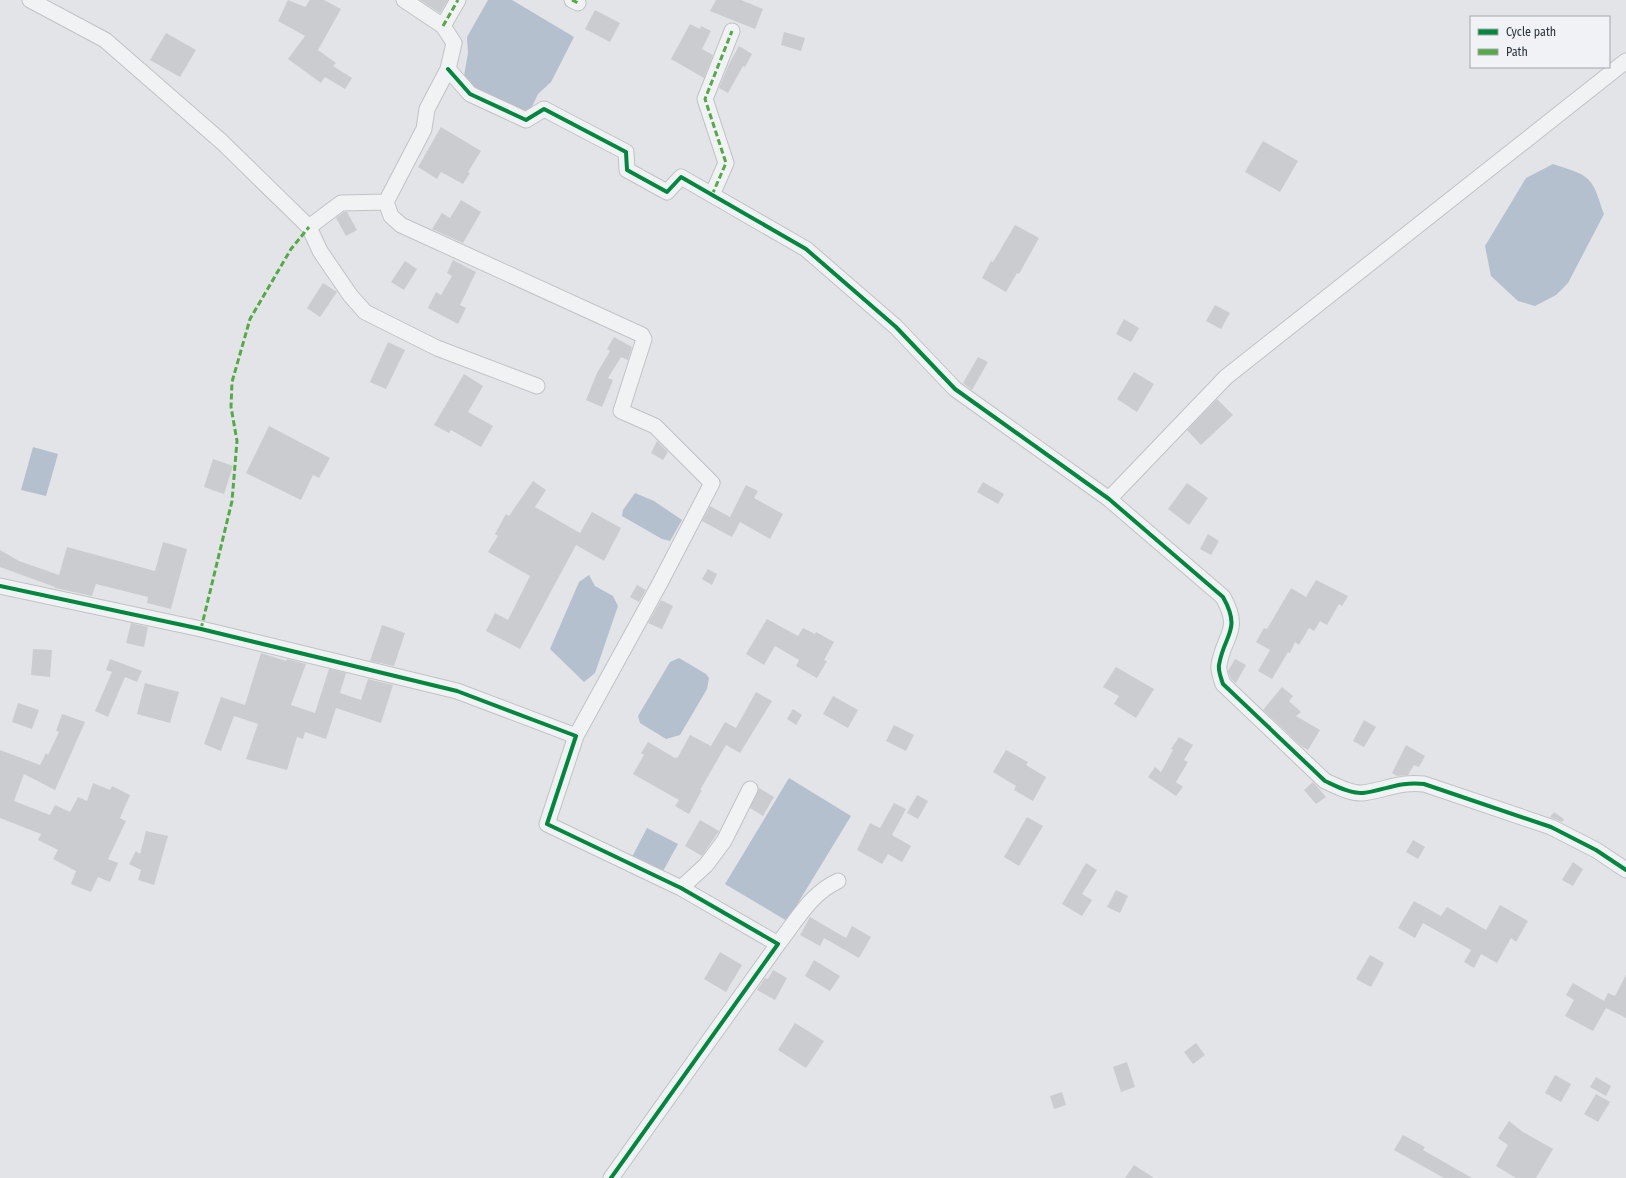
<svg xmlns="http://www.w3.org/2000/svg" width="1626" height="1178" viewBox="0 0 1626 1178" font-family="'Fira Sans Condensed',sans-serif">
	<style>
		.water { fill: #b4c0ce }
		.building { fill: #cbcccf }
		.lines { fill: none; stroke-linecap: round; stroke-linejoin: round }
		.street-casing { stroke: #c1c2c5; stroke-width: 17 }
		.street { stroke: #f1f2f4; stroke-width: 15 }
		.quiet { stroke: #54ab46; stroke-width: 3; stroke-dasharray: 6 3; stroke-linecap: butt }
		.cycleway-casing { stroke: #f0f2f6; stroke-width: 6 }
		.cycleway { stroke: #00873e; stroke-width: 4 }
	</style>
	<rect width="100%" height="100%" fill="#e2e4e7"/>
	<!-- water -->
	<path class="water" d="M488 0H512L574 37 551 82 538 94 530 111 517 112 468 85 464 76 468 53 467 37Z
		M1553 164C1592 177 1591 175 1604 214L1568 283 1556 295 1535 306 1518 301 1491 276 1485 246 1526 178Z
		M33 447 58 454 46 496 21 490Z
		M635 493 654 501 682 520 670 541 662 539 622 516 623 510Z
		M589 575 595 586 613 596 618 606 595 673 584 682 550 649 579 582Z
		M679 658 706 674 709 678 707 689 680 735 666 739 640 723 638 716 670 662Z
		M789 778 851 816 787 921 725 884Z
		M647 828 678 844 662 873 632 857Z"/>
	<!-- building -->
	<path class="building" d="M288 0 305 7 310 0H324L341 9 318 50 336 63 333 66 352 78 345 89 325 77 321 83 288 59 305 36 278 21Z
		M420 0H448L440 13Z
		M716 0H741L763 9 755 29 710 11Z
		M595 10 620 23 610 42 585 29Z
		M690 24 700 29 701 26 711 31 702 49 713 55 704 78 671 59Z
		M784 32 805 38 801 51 781 45Z
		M166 33 196 50 180 77 150 60Z
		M739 46 752 54 745 67 743 66 728 93 719 88 729 64Z
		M441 127 481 151 468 172 470 173 463 184 441 172 437 179 418 167Z
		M1263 141 1298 161 1280 192 1245 172Z
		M461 200 481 212 463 243 432 229 442 213 450 218Z
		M344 212H347L357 230 346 236 336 218Z
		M1015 225 1039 238 1019 274 1017 273 1006 292 982 278 991 261 993 262Z
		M453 260 476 272 460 305 466 308 458 324 428 308 436 292 441 295 452 276 447 273Z
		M405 261 417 269 404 290 391 282Z
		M323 283 337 292 320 317 307 308Z
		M1215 305 1230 313 1221 329 1206 321Z
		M1124 319 1139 328 1131 342 1116 334Z
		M614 337 632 347 628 360 621 357 608 378 613 380 602 407 586 400 597 373 610 351 607 349Z
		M388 342 405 350 386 389 370 382Z
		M978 357 988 362 972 390 963 383Z
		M1134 372 1154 384 1137 412 1117 399Z
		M464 374 483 386 468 412 493 426 481 447 451 430 449 433 434 425Z
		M1217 399 1233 415 1201 445 1187 430Z
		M269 426 330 458 319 478 313 475 301 500 246 473Z
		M657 441 668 452 663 460 651 453Z
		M213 459 233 466 224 494 204 487Z
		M533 481 546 490 535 507 580 533 592 512 621 528 604 561 576 545 520 649 486 631 495 613 508 620 530 576 488 552 498 536 495 534 506 514 509 516Z
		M983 482 1004 494 998 504 977 492Z
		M1187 483 1208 498 1189 525 1168 509Z
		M746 485 758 491 754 498 783 514 770 539 740 522 732 537 702 521 710 506 730 517Z
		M1208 534 1219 541 1211 555 1200 549Z
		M163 542 187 549 171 609 147 603 148 597 96 584 92 596 55 588V587L0 567V550L19 561 59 575 67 547 155 571Z
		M708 569 717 574 712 585 702 579Z
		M1316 580 1348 596 1342 606 1339 604 1327 625 1320 621 1314 631 1309 628 1299 645 1295 642 1290 653 1288 652 1272 679 1258 671 1270 650 1256 642 1264 628 1267 629 1291 588 1306 597Z
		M637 585 646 590 639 602 630 597Z
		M661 600 673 606 662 629 648 623Z
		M767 619 798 636 803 628 815 634 816 632 834 642 824 660 827 661 817 678 796 666 799 660 775 646 764 665 746 654Z
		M131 623 148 627 144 647 126 643Z
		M382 625 405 633 394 666 370 661Z
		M33 649 52 650 50 677 31 675Z
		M261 653 286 661 287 659 306 664 291 705 315 713 329 669 346 673 340 693 361 700 368 679 393 685 381 723 336 708 326 739 305 732 303 739 297 737 287 770 246 759 258 724 234 716 221 751 204 744 221 697 245 705Z
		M110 659 142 671 137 682 125 677 108 717 95 711 112 672 106 670Z
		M1235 659 1246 665 1236 683 1231 679 1228 671Z
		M1116 667 1154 689 1136 718 1114 704 1119 696 1103 687Z
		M145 683 179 692 170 723 137 714Z
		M1282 687 1293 696 1289 701 1301 712 1296 716 1320 730 1308 750 1300 745 1263 710Z
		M756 692 772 701 740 753 726 745 700 790H702L689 814 675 806 679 800 633 774 644 755 641 753 648 742 675 758 678 757 690 735 711 746 725 722 736 728Z
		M833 696 858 710 848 728 823 714Z
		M18 703 39 710 32 729 12 722Z
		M793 709 802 715 796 725 787 719Z
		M62 714 85 722 55 790 24 774 14 801 50 815 55 805 70 812 78 797 87 801 93 783 110 790 112 786 130 795 120 818 126 821 108 859 118 863 110 882 98 877 91 892 71 884 76 871 53 859 58 850 38 840 41 834 0 818V750L40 765 46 753 48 755 59 732 56 731Z
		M1364 720 1376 727 1364 747 1353 741Z
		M894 725 914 735 906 751 886 741Z
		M1179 737 1193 745 1184 760 1188 762 1176 782 1183 787 1176 796 1148 777 1155 767 1161 772 1173 750 1171 749Z
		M1406 745 1425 756 1419 767 1414 765 1408 775 1397 776 1392 773Z
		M1006 750 1028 762 1026 765 1046 777 1033 801 1014 790 1016 786 993 772Z
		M1313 782 1326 797 1316 804 1304 790Z
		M759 788 774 797 763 816 750 808Z
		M917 795 928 801 918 819 907 813Z
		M894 803 906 809 892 835 911 846 902 862 888 854 882 864 857 850 870 823 880 828Z
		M1554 812 1564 819 1562 822 1550 817Z
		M1027 817 1043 826 1019 866 1004 857Z
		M700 820 719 831 702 856 685 846Z
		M146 831 168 836 154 885 138 880 141 870 129 864 136 851 140 854Z
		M1413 840 1425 847 1418 859 1406 852Z
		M1573 862 1583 869 1573 886 1562 880Z
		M1086 863 1097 870 1082 894 1092 900 1082 916 1062 904Z
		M1116 890 1128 896 1120 913 1107 907Z
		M1414 901 1441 916 1447 907 1486 930 1500 905 1528 921 1516 942 1511 938 1497 963 1481 954 1474 968 1464 962 1471 950 1423 923 1415 938 1398 928Z
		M810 917 846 938 852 926 871 937 859 958 824 938 820 946 800 935Z
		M720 952 742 965 726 992 704 979Z
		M1370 955 1384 963 1371 987 1356 979Z
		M814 960 840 976 830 991 805 976Z
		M773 970 787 978 775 1000 757 990 765 978 768 979Z
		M1626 975V1018L1606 1008 1593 1031 1565 1016 1574 1000 1566 995 1573 983 1604 1001 1608 993 1615 996Z
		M795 1023 824 1041 806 1068 778 1050Z
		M1196 1043 1205 1055 1193 1064 1184 1052Z
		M1127 1062 1135 1087 1121 1092 1113 1067Z
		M1555 1075 1571 1084 1561 1102 1545 1093Z
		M1596 1077 1611 1086 1606 1096 1590 1087Z
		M1062 1092 1066 1105 1054 1109 1050 1096Z
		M1596 1094 1610 1102 1598 1122 1584 1114Z
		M1509 1121 1523 1132 1553 1149 1536 1178H1516L1496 1166 1508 1145 1498 1138Z
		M1403 1135 1425 1147 1423 1150 1472 1178H1444L1394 1150Z
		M1134 1165 1154 1178H1125Z"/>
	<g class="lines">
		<defs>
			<path id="street" d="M30 0 105 40 222 142 309 227 341 203 386 202 391 216 401 225 642 335 644 339 621 411 655 426 712 483 660 583 576 736
				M572 0 578 3
				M443 26 458 0
				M448 69 470 94 526 120 544 109 626 152 627 170 667 192 681 177 806 249 896 327 955 389 1109 499 1223 597C1242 631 1224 634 1219 665 1218 671 1221 678 1223 684L1325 781C1336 786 1351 794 1363 793 1385 790 1401 781 1424 784L1551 827 1596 850 1626 870
				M712 195 726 163 705 99 732 31
				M386 202 424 129 427 109 448 69 454 43 443 26 404 0
				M309 227 320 251 350 295 365 312 437 348 537 386
				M1109 499 1226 377 1626 61
				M0 586 201 629 457 691 576 736 547 824 681 888 778 944 611 1178
				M681 888 706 865 724 841 750 789
				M778 944C796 921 811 893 838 881"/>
		</defs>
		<!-- street casing -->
		<use href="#street" class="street-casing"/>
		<!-- street -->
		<use href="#street" class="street"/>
		<!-- quiet -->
		<path class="quiet" d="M572 0 578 3
			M443 26 458 0
			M712 195 726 163 705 99 732 31
			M201 629 232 501 237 441 231 407 232 382 250 319 291 249 309 227"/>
		<defs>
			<path id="cycleway" d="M448 69 470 94 526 120 544 109 626 152 627 170 667 192 681 177 806 249 896 327 955 389 1109 499 1223 597C1242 631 1224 634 1219 665 1218 671 1221 678 1223 684L1325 781C1336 786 1351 794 1363 793 1385 790 1401 781 1424 784L1551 827 1596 850 1626 870
				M0 586 201 629 457 691 576 736 547 824 681 888 778 944 611 1178"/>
		</defs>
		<!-- cycleway casing -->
		<use href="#cycleway" class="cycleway-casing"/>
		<!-- cycleway -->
		<use href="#cycleway" class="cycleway"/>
	</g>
	<!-- legend -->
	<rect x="1470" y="16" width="140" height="52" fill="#f0f2f6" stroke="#a1a5ac"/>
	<rect x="1478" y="29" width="20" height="6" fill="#00873e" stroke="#a1a5ac"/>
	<text x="1506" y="36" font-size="12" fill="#2b313e">Cycle path</text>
	<rect x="1478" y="49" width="20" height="6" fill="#54ab46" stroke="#a1a5ac"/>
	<text x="1506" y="56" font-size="12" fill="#2b313e">Path</text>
</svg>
